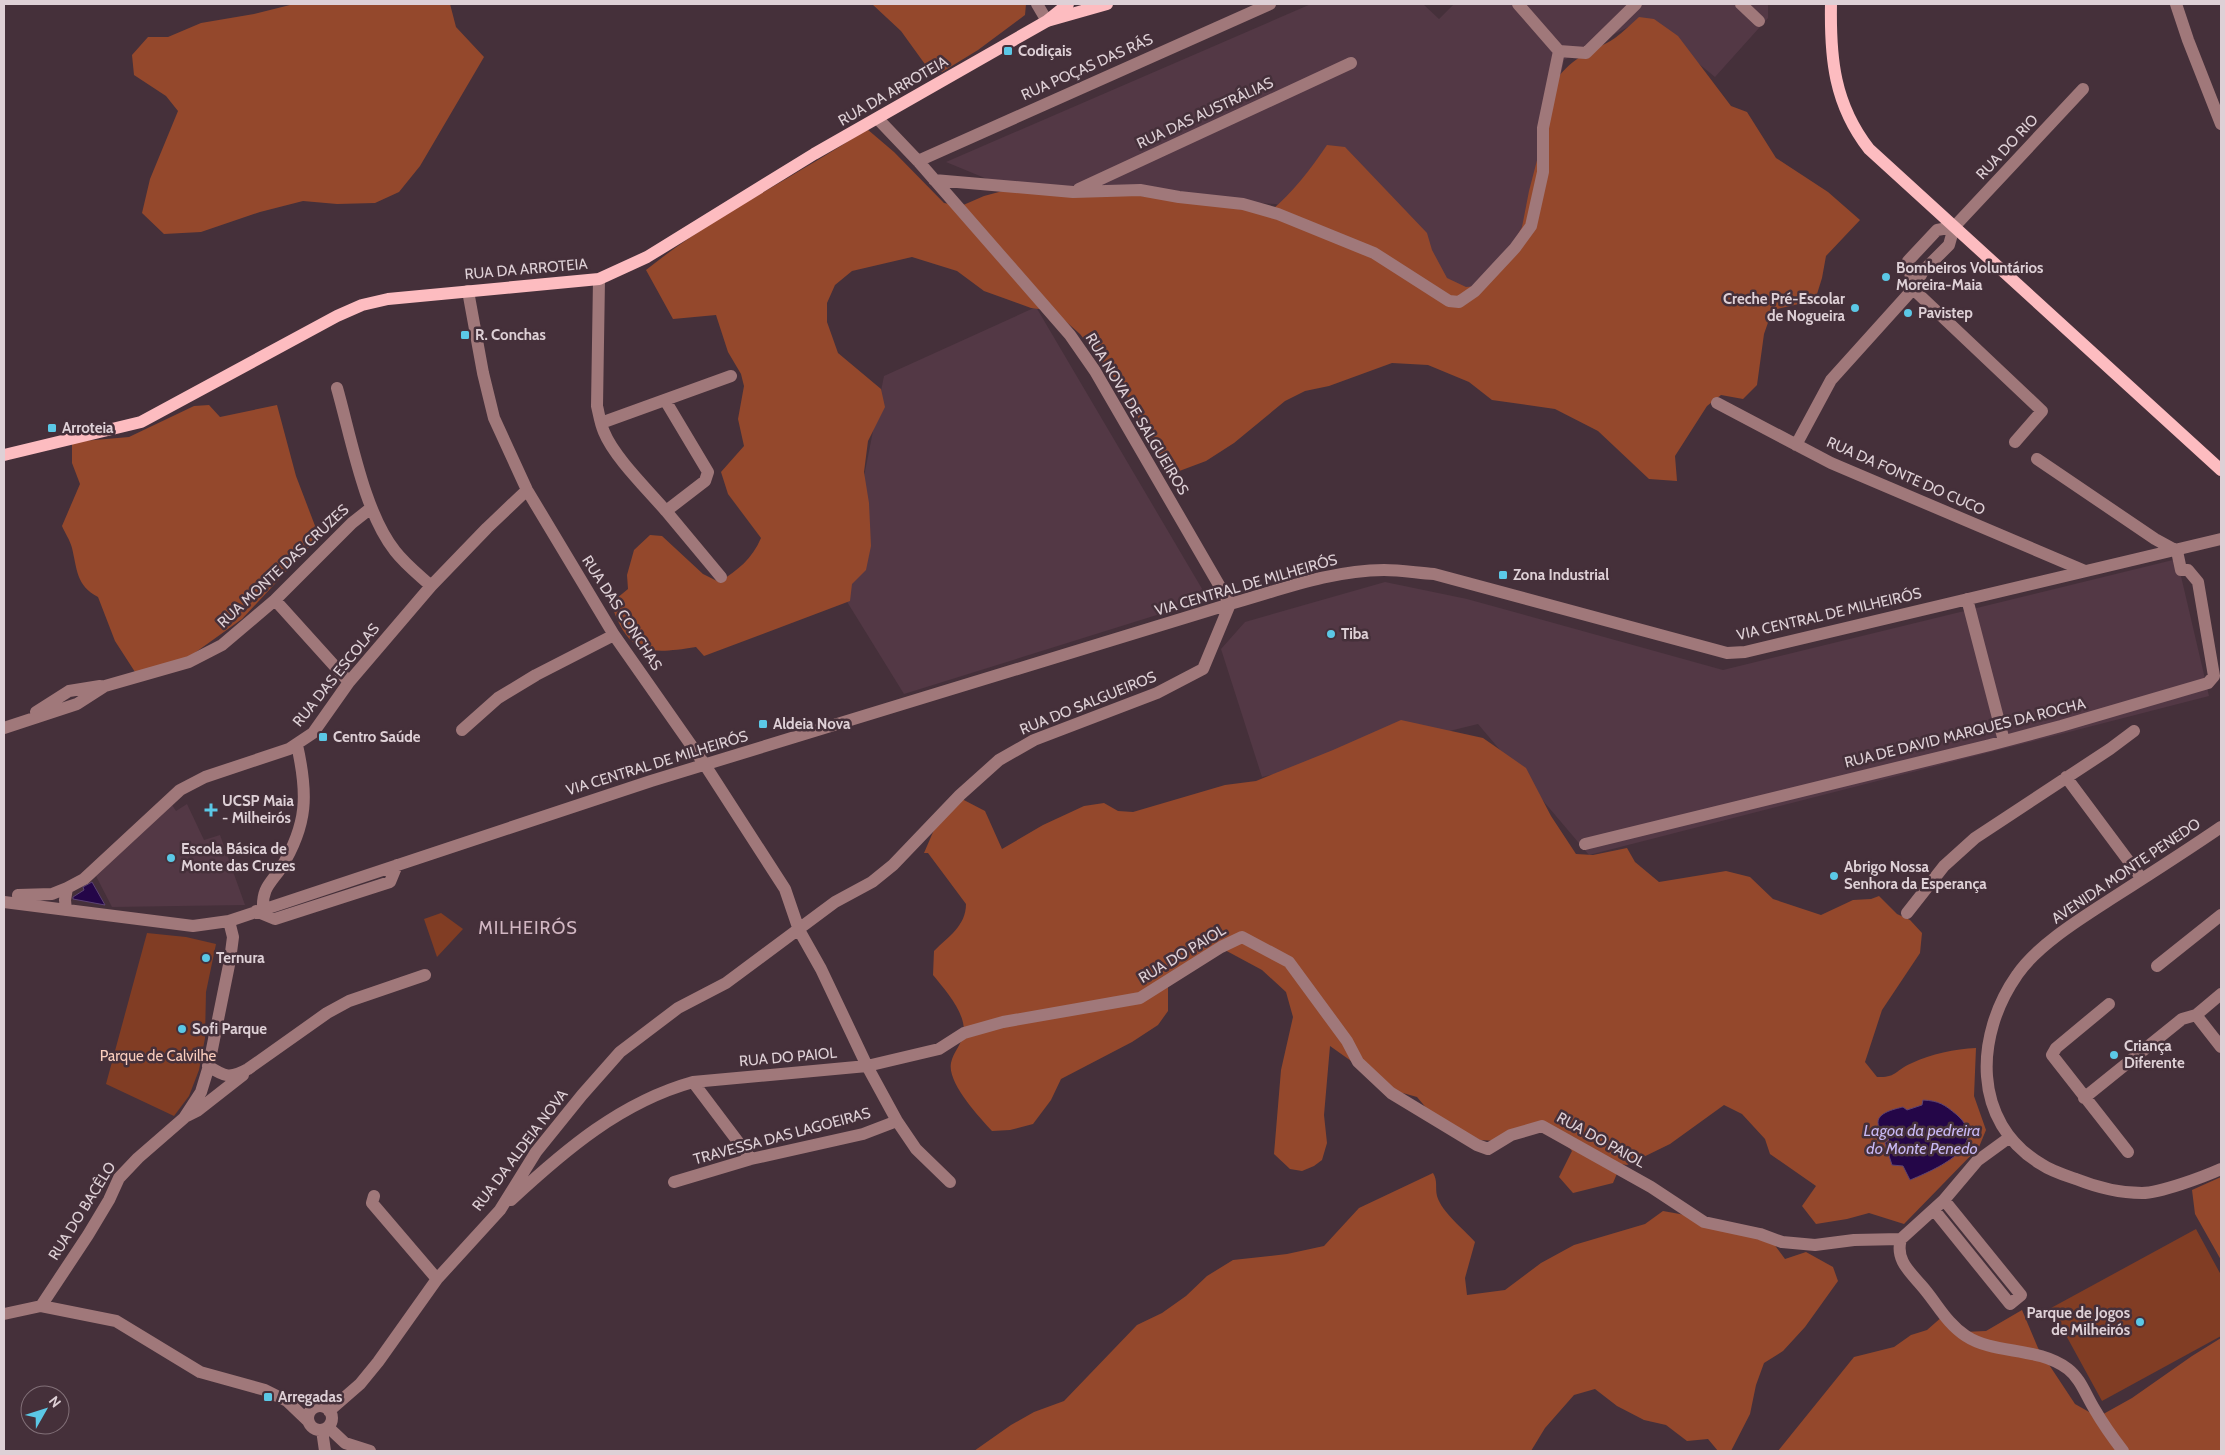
<svg xmlns="http://www.w3.org/2000/svg" width="2225" height="1455" viewBox="0 0 2225 1455" font-family="Cabin,sans-serif">
	<style>
		.built { fill: #533845 }
		.green { fill: #813d24 }
		.forest { fill: #94482c }
		.water { fill: #240648; stroke: #5c4373 }
		.lines { fill: none; stroke-linecap: round; stroke-linejoin: round }
		.minor { stroke: #a0787a; stroke-width: 12 }
		.major { stroke: #fdbcc0; stroke-width: 12 }
		.poi-dot { fill: #5bc8e6; stroke: #45303a; stroke-width: 2 }
		.labels { text-anchor: middle; dominant-baseline: central; stroke-width: 5; stroke-linejoin: round; paint-order: stroke }
		.poi-label { font-size: 15px; font-weight: bold; fill: #ded0d6; stroke: #45303a; text-anchor: start }
		.street-label { font-size: 15px; fill: #ded0d6; stroke: #45303a }
		.park-label { font-size: 15px; fill: #facdbd; stroke: #45303a }
		.water-label { font-size: 16px; font-style: italic; fill: #c8b8f4; stroke: #45303a }
		.quarter-label { font-size: 18px; letter-spacing: 1px; fill: #d2b7c3; stroke: #45303a }
	</style>
	<rect width="100%" height="100%" fill="#45303a"/>
	<!-- built -->
	<path class="built" d="M1311 4H1423L1439 19 1454 4H1768V18L1715 77 1644 19 1564 60 1530 237 1468 305 1276 204 1021 193 946 162Z
		M1036 307 1208 599 904 694 841 592 884 376Z
		M2177 559 2209 696 1589 855 1478 724 1262 777 1221 649 1245 622 1385 582 1467 599 1723 670Z
		M187 804 204 840 220 835 245 905 112 907 96 876 172 805 176 811Z"/>
	<!-- green -->
	<path class="green" d="M441 913 463 929 437 957 424 919Z
		M147 933 186 937 216 944 206 992 205 1038 199 1070 189 1096 174 1116 106 1084Z
		M2196 1229 2221 1275V1336L2102 1401 2051 1308Z"/>
	<!-- forest -->
	<path class="forest" d="M294 4H450L456 27 484 57 420 166 399 192 375 203 337 204 303 201 260 212 201 232 164 234 142 213 150 179 178 111 166 96 134 75 132 55 148 37H168L201 23 254 14Z
		M872 4H1026L1025 15 978 50 942 72 927 67 901 31Z
		M1639 17 1654 19 1678 36 1731 106 1747 112 1776 158 1828 192 1860 220 1826 256 1822 278 1817 294 1799 304 1777 309 1771 314 1764 334 1757 385 1743 399 1721 395 1707 406 1675 456 1677 481 1649 479 1598 431 1555 409 1492 400 1469 382 1428 365 1392 363 1329 386 1305 391 1285 401 1234 443 1206 461 1174 473 1154 448 1124 390 1080 334 1054 311 1031 308 1009 300 984 291 957 271 912 257 852 271 835 285 827 303V322L838 353 881 389 885 407 868 441 864 472 869 503 871 546 866 570 852 584 850 601 704 656 696 647C646 655 628 654 611 603L628 589 627 575 634 550 650 535 662 536 703 574 719 582C738 570 752 559 761 538L728 494 721 472 744 446 738 419 744 386 741 374 728 352 716 315 673 319 646 270C714 215 794 178 867 129L894 152 944 203 961 206 984 196 1010 189 1111 192 1268 213C1292 194 1310 170 1327 145L1345 147 1427 233 1432 250 1447 278 1466 287 1478 286 1510 250 1522 227 1529 191 1559 76C1578 53 1592 53 1615 38 1623 32 1631 24 1639 17Z
		M209 405 220 417 277 405 296 476 317 531 311 545 242 619 182 662 135 672 115 641 98 597C76 586 77 568 72 548 70 540 65 533 62 526L80 484 72 463V442L129 437 194 406Z
		M1401 720 1483 738 1526 768 1551 816 1576 854 1593 855 1627 848 1635 862 1659 882 1726 871 1750 877 1773 899 1821 915 1853 900 1871 899 1879 896 1897 914 1910 920 1922 933 1920 953 1882 1010 1865 1062 1877 1077C1897 1078 1895 1070 1912 1063 1931 1054 1955 1049 1976 1048L1974 1096 1986 1130 1979 1147 1904 1224 1869 1213 1847 1219 1816 1224 1802 1206 1816 1186 1770 1154 1765 1139 1742 1114 1724 1105 1670 1144 1627 1165 1621 1164 1613 1183 1573 1193 1559 1177 1572 1151 1556 1132 1531 1125 1497 1141 1480 1140 1433 1116 1417 1097 1392 1090 1330 1046 1324 1115 1327 1143 1322 1160 1314 1166 1302 1171 1290 1169 1274 1154 1281 1070 1293 1017 1286 992 1262 970 1223 949 1168 985V1011L1158 1025 1132 1042 1061 1079 1051 1100 1033 1124 1010 1130 992 1131C979 1117 947 1083 951 1063 953 1052 963 1043 964 1031 964 1010 945 990 933 975L934 951C948 937 966 926 966 904L928 853H924L946 802 960 798 985 811 1002 849 1043 825 1084 806 1104 803 1118 811 1133 812 1225 785 1256 781 1333 750Z
		M1433 1173C1438 1181 1435 1187 1437 1196 1442 1213 1464 1229 1475 1242L1465 1278 1467 1295 1505 1290 1541 1263 1574 1245 1645 1224 1663 1211 1763 1229 1785 1259 1806 1252 1833 1267 1838 1281 1805 1327 1783 1351 1764 1363 1756 1385 1750 1414 1731 1451H1718L1708 1439 1687 1441 1666 1425 1644 1420 1617 1406 1595 1389 1574 1395 1545 1428 1531 1451H974L1011 1425 1034 1412 1064 1401 1137 1325 1162 1313 1186 1296 1207 1276 1233 1260 1287 1254 1324 1246 1359 1208Z
		M2221 1177V1260L2195 1214 2192 1190Z
		M2022 1310 2038 1348 2075 1404 2098 1417 2132 1398 2192 1356 2221 1338V1451H1778L1854 1357 1894 1347 1911 1335 1927 1330 1943 1316 1963 1332 1986 1331Z"/>
	<!-- water -->
	<path class="water" d="M92 882 105 905 73 899V897L84 890 83 887Z
		M1923 1100C1939 1101 1944 1104 1957 1115 1992 1146 1934 1170 1910 1180L1903 1166 1892 1165 1885 1143 1889 1140C1886 1136 1880 1132 1879 1127 1873 1113 1895 1109 1903 1107L1907 1110 1922 1105Z"/>
	<g class="lines">
		<!-- minor -->
		<path class="minor" d="M1037 4 1047 21
			M1518 4 1559 51 1586 53 1636 4
			M1741 4 1759 21
			M2176 4 2188 40 2221 124
			M918 161 1270 4
			M934 180 1073 192 1140 190 1179 197 1243 204 1278 214 1374 253 1449 301 1459 302 1475 291 1515 248 1531 226 1543 172V128L1559 51
			M1079 189 1351 63
			M599 279 597 406C599 414 600 423 604 432 614 457 648 490 666 511L705 481 708 472 665 400
			M1913 289 2042 411 2015 442
			M1913 289 1908 261 1937 230 1954 227
			M468 291 483 373 494 418 527 490 614 635 705 765 785 889 799 930 821 969 867 1066 897 1121 916 1149 950 1182
			M337 388C351 437 364 512 395 551 405 564 419 575 431 586
			M1717 403 1831 463 2085 571
			M601 423 731 376
			M1796 445 1831 380 1913 289 1923 271 1949 245 1954 227 2083 89
			M2037 459 2155 539 2177 551
			M666 511 721 577
			M1967 599 2004 741
			M275 600 349 682
			M36 712 69 691 100 686
			M4 728 77 704 105 686 189 662 222 645 275 600 352 523 371 508
			M462 730 498 698 536 675 614 635
			M2066 777 2142 879
			M2221 827C2186 851 2150 874 2114 897 2083 917 2037 945 2017 975 1975 1035 1971 1122 2041 1164 2051 1171 2064 1175 2076 1179 2096 1187 2119 1193 2142 1193 2160 1193 2203 1177 2221 1169
			M1585 844 1990 745 2061 726 2208 683 2214 676 2198 582 2188 570H2181L2177 551
			M4 902 193 926 229 921 651 781 1230 604C1280 590 1332 570 1384 570 1401 570 1418 573 1434 574L1727 653 1745 652 2221 539
			M19 904 18 895 52 894 67 888
			M263 909C262 888 270 884 281 868 308 824 308 794 297 745
			M66 910 65 900 67 888 84 879 180 790 205 777 289 749 313 733 349 682 431 586 487 528 527 490
			M256 911 275 919 390 882 397 865
			M1907 913 1944 866 1975 838 2110 749 2134 731
			M2157 966 2221 915
			M2221 994 2196 1015 2221 1047
			M2109 1004 2056 1048 2052 1055 2128 1152
			M208 1066C225 1077 230 1079 248 1069L327 1013 349 1001 425 975
			M693 1082 751 1159
			M2084 1098 2182 1019 2196 1015
			M187 1116 197 1111 243 1075
			M674 1182 751 1159 863 1134 897 1121
			M374 1196 372 1203 437 1279
			M511 1200C565 1150 621 1102 693 1082L867 1066 939 1049 964 1033 1003 1022 1140 998 1221 947 1242 937 1289 962 1347 1041 1358 1062 1391 1093 1477 1145 1488 1149 1511 1135 1542 1126 1651 1187 1704 1222 1760 1234 1782 1242 1815 1245 1854 1240 1901 1239
			M1934 1210 2010 1304 2021 1295 1944 1200
			M1901 1239C1895 1259 1909 1271 1921 1285 1937 1303 1946 1323 1966 1336 1995 1355 2037 1346 2068 1369 2081 1379 2086 1396 2095 1410 2103 1424 2113 1438 2123 1451
			M1901 1239 1944 1200 1977 1161 2010 1137
			M41 1306 88 1235 109 1200 119 1178 138 1158 184 1118 201 1092 208 1069 230 960 233 937 229 921
			M4 1314 41 1306 116 1321 200 1372 265 1390 287 1401 309 1422
			M308 1418a12 12 0 1 1 24 0a12 12 0 1 1-24 0Z
			M329 1411 360 1384 378 1362 437 1279 500 1210 536 1152 582 1095 620 1052 678 1008 726 983 835 902 872 882 893 865 960 795 999 760 1034 740 1157 693 1203 669 1230 604 1095 371 1070 335 918 161 878 119
			M328 1427 345 1443 370 1451
			M322 1430 325 1451"/>
		<!-- major -->
		<path class="major" d="M1831 4C1830 58 1834 104 1869 149L2221 470
			M1047 21 1107 4
			M4 455 141 422 337 316 362 305 388 299 599 279 647 257 814 154 1047 21 1068 4"/>
	</g>
	<!-- markers -->
	<g class="poi-dot">
		<rect x="1003" y="46" width="10" height="10" rx="2.5"/>
		<circle cx="1886" cy="277" r="5"/>
		<circle cx="1855" cy="308" r="5"/>
		<circle cx="1908" cy="313" r="5"/>
		<rect x="460" y="330" width="10" height="10" rx="2.5"/>
		<rect x="47" y="423" width="10" height="10" rx="2.5"/>
		<rect x="1498" y="570" width="10" height="10" rx="2.5"/>
		<circle cx="1331" cy="634" r="5"/>
		<rect x="758" y="719" width="10" height="10" rx="2.5"/>
		<rect x="318" y="732" width="10" height="10" rx="2.5"/>
		<path d="M208.5 802.5h5v5h5v5h-5v5h-5v-5h-5v-5h5z"/>
		<circle cx="171" cy="858" r="5"/>
		<circle cx="1834" cy="876" r="5"/>
		<circle cx="206" cy="958" r="5"/>
		<circle cx="182" cy="1029" r="5"/>
		<circle cx="2114" cy="1055" r="5"/>
		<circle cx="2140" cy="1322" r="5"/>
		<rect x="263" y="1392" width="10" height="10" rx="2.5"/>
	</g>
	<g class="labels">
		<!-- poi labels -->
		<g class="poi-label">
			<text x="1018" y="51">Codiçais</text>
			<text x="1896" y="268">Bombeiros Voluntários<tspan x="1896" dy="17">Moreira-Maia</tspan></text>
			<text x="1845" y="299" text-anchor="end">Creche Pré-Escolar<tspan x="1845" dy="17">de Nogueira</tspan></text>
			<text x="1918" y="313">Pavistep</text>
			<text x="475" y="335">R. Conchas</text>
			<text x="62" y="428">Arroteia</text>
			<text x="1513" y="575">Zona Industrial</text>
			<text x="1341" y="634">Tiba</text>
			<text x="773" y="724">Aldeia Nova</text>
			<text x="333" y="737">Centro Saúde</text>
			<text x="222" y="801">UCSP Maia<tspan x="222" dy="17">- Milheirós</tspan></text>
			<text x="181" y="849">Escola Básica de<tspan x="181" dy="17">Monte das Cruzes</tspan></text>
			<text x="1844" y="867">Abrigo Nossa<tspan x="1844" dy="17">Senhora da Esperança</tspan></text>
			<text x="216" y="958">Ternura</text>
			<text x="192" y="1029">Sofi Parque</text>
			<text x="2124" y="1046">Criança<tspan x="2124" dy="17">Diferente</tspan></text>
			<text x="2130" y="1313" text-anchor="end">Parque de Jogos<tspan x="2130" dy="17">de Milheirós</tspan></text>
			<text x="278" y="1397">Arregadas</text>
		</g>
		<!-- street labels -->
		<g class="street-label">
			<text transform="translate(1087 67) rotate(-24)">RUA POÇAS DAS RÁS</text>
			<text transform="translate(893 91) rotate(-30)">RUA DA ARROTEIA</text>
			<text transform="translate(1205 113) rotate(-25)">RUA DAS AUSTRÁLIAS</text>
			<text transform="translate(2007 147) rotate(-47)">RUA DO RIO</text>
			<text transform="translate(526 269) rotate(-5)">RUA DA ARROTEIA</text>
			<text transform="translate(1137 414) rotate(59)">RUA NOVA DE SALGUEIROS</text>
			<text transform="translate(1906 476) rotate(24)">RUA DA FONTE DO CUCO</text>
			<text transform="translate(283 566) rotate(-43)">RUA MONTE DAS CRUZES</text>
			<text transform="translate(1246 585) rotate(-16)">VIA CENTRAL DE MILHEIRÓS</text>
			<text transform="translate(622 613) rotate(57)">RUA DAS CONCHAS</text>
			<text transform="translate(1829 614) rotate(-13)">VIA CENTRAL DE MILHEIRÓS</text>
			<text transform="translate(336 675) rotate(-51)">RUA DAS ESCOLAS</text>
			<text transform="translate(1088 703) rotate(-22)">RUA DO SALGUEIROS</text>
			<text transform="translate(1965 733) rotate(-14)">RUA DE DAVID MARQUES DA ROCHA</text>
			<text transform="translate(657 763) rotate(-17)">VIA CENTRAL DE MILHEIRÓS</text>
			<text transform="translate(2126 871) rotate(-34)">AVENIDA MONTE PENEDO</text>
			<text transform="translate(1182 954) rotate(-31)">RUA DO PAIOL</text>
			<text transform="translate(788 1057) rotate(-5)">RUA DO PAIOL</text>
			<text transform="translate(782 1136) rotate(-15)">TRAVESSA DAS LAGOEIRAS</text>
			<text transform="translate(1601 1140) rotate(29)">RUA DO PAIOL</text>
			<text transform="translate(520 1150) rotate(-53)">RUA DA ALDEIA NOVA</text>
			<text transform="translate(82 1211) rotate(-58)">RUA DO BACÊLO</text>
		</g>
		<!-- park labels -->
		<g class="park-label">
			<text x="158" y="1056">Parque de Calvilhe</text>
		</g>
		<!-- water labels -->
		<g class="water-label">
			<text x="1922" y="1130">Lagoa da pedreira<tspan x="1922" dy="18">do Monte Penedo</tspan></text>
		</g>
		<!-- quarter labels -->
		<g class="quarter-label">
			<text x="528" y="928">MILHEIRÓS</text>
		</g>
	</g>
	<!-- border -->
	<rect width="2225" height="1455" fill="none" stroke="#ded0d6" stroke-width="10"/>
	<!-- north arrow -->
	<g transform="translate(45 1410) rotate(51)"><circle r="24" fill="#45303a" stroke="#827078"/>
	<path d="M0-4L9 19L0 12L-9 19Z" fill="#5bc8e6"/>
	<text y="-8" font-size="14" font-weight="bold" text-anchor="middle" fill="#ded0d6">N</text>
	</g>
</svg>
